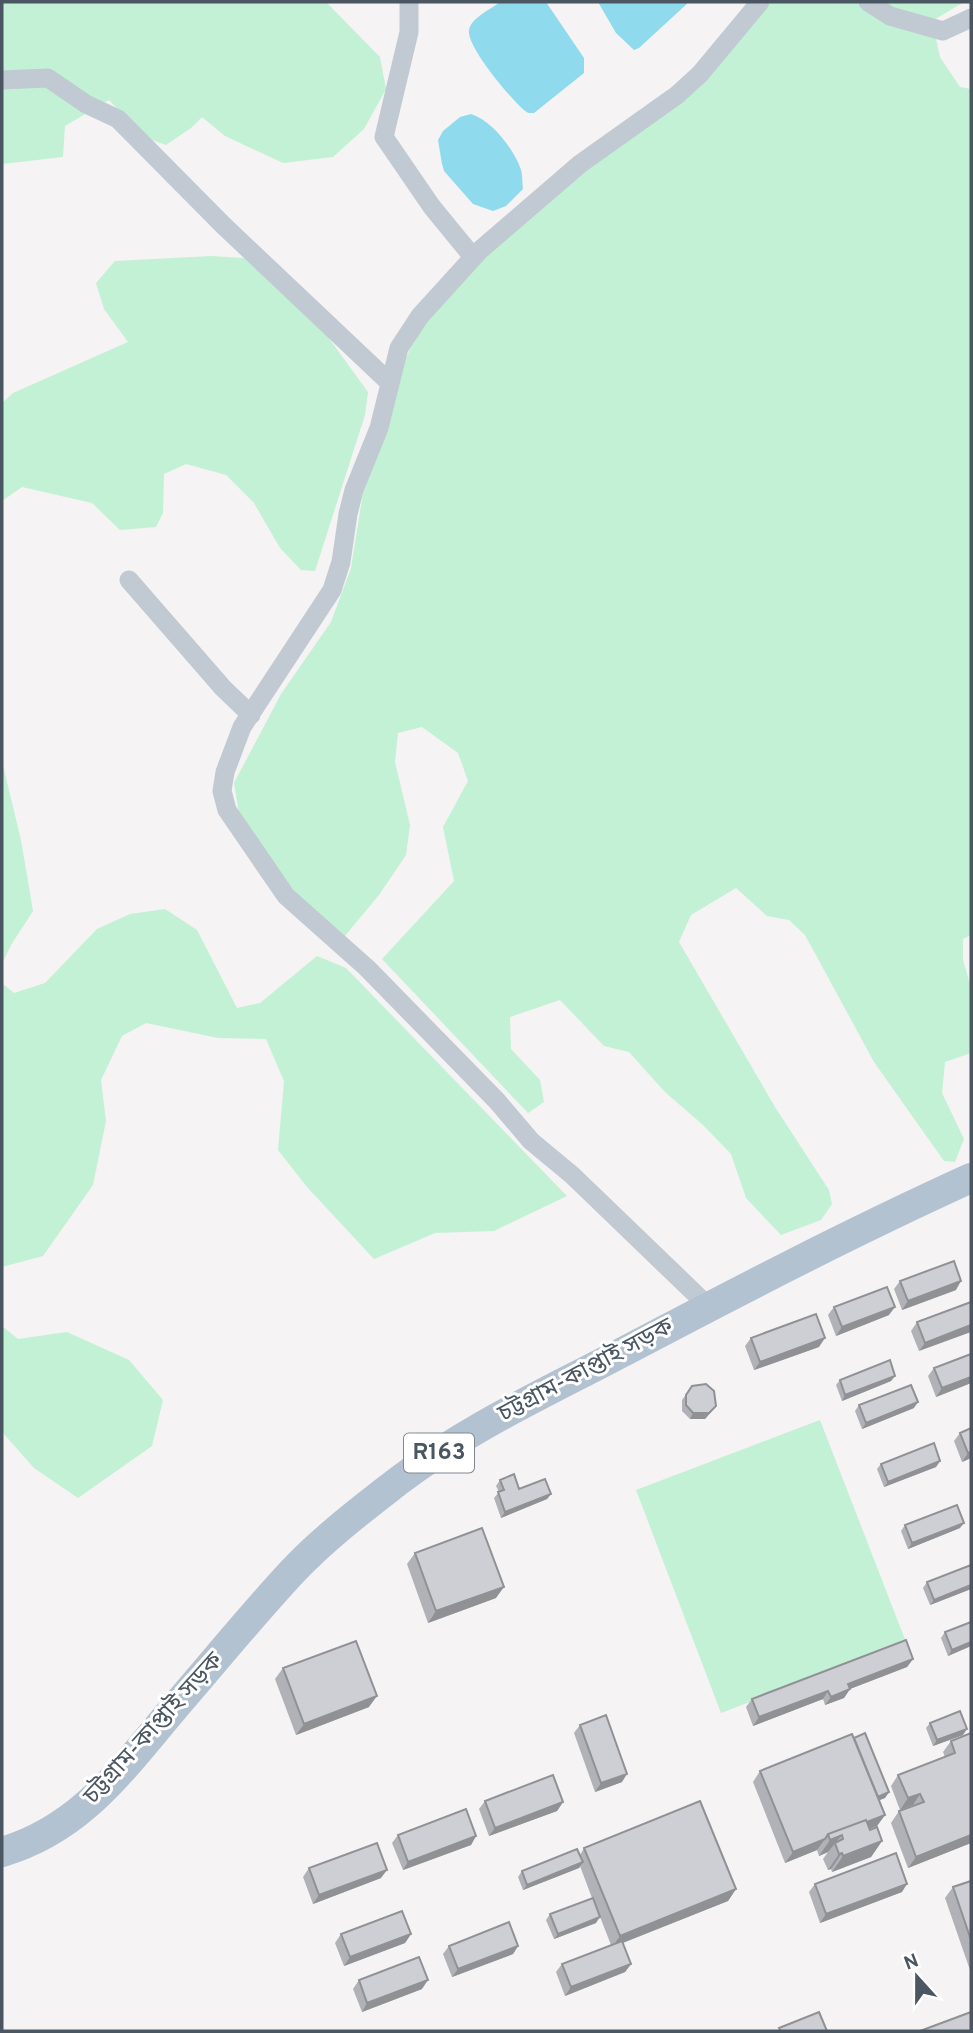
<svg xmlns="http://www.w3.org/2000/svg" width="973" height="2033" viewBox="0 0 973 2033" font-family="Overpass,'Noto Sans Bengali',sans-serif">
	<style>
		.green { fill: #c3f1d5 }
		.water { fill: #90daee }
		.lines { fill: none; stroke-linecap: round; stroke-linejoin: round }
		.street { stroke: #c1cad2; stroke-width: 19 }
		.primary { stroke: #b3c2d1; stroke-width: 30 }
		.wall { fill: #b0b2b7 }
		.shaded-wall { fill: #909195 }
		.building { fill: #cdcfd5; stroke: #909195; stroke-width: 2 }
		.labels { text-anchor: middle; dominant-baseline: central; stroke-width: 6; stroke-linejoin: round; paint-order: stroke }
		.shield { fill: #fff; stroke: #808990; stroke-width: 2 }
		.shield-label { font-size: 23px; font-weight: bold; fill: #4a5661 }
		.street-label { font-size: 24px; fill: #4a5661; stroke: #fff }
	</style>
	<rect width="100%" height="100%" fill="#f5f3f3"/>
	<!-- green -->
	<path class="green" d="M2 2H326L380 57 386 89 364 129 333 157 283 163 225 136 202 117 191 128 166 145 146 138 109 100 65 126 63 157 2 164Z
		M771 2H964L932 21 940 57 960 87 971 89V935L963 939V960L971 987V1053L945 1062 942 1093 964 1139 955 1162 944 1161 874 1062 805 935 789 920 767 916 736 888 691 915 679 942 775 1107 829 1190 832 1204 821 1220 781 1235 746 1198 731 1154 703 1125 665 1092 629 1052 604 1046 560 1000 510 1017 511 1049 540 1080 544 1102 528 1113 382 959 454 881 443 827 468 781 458 753 422 727 398 733 395 762 410 825 406 855 379 895 344 937 293 894 239 813 234 783 281 694 331 622 351 568 363 493 385 435 397 379 411 347 428 318 485 252 623 140Z
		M211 256 245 258 328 337 368 392 365 415 315 571 301 570 280 548 254 503 226 475 186 464 164 474 163 513 156 527 120 530 92 503 22 487 2 501V403L13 393 128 342 104 309 96 283 115 261Z
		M2 761 21 840 33 911 11 945 2 964Z
		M165 909 197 930 237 1008 260 1003 317 956 346 968 567 1196 494 1231 435 1233 374 1259 307 1187 278 1150 284 1081 266 1039 218 1038 146 1023 122 1036 101 1080 106 1121 93 1185 43 1256 2 1267V983L14 993 45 983 97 929 130 914Z
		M2 1326 18 1339 67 1332 129 1360 163 1400 152 1446 78 1498 34 1468 2 1432Z
		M820 1420 906 1642 721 1713 636 1490Z"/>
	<!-- water -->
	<path class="water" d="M500 2H546L584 58V73L534 113C529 113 529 114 524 110 511 99 466 46 469 30 471 18 491 9 500 2Z
		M598 2H689L639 48 634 50 616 33Z
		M471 114C492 121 512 147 520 167 523 174 522 182 523 189L506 206 493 211 473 204 444 171 442 164 438 140 443 131 460 117Z"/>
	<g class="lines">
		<!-- street -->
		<path class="street" d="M409 2V32L384 137 432 207 473 257
			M868 2 890 16 943 31 971 18
			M2 80 48 78 86 104 118 119 223 225 390 383
			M129 580 223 688 251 715
			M708 1306 572 1175 531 1141 497 1101 367 968 286 896 227 810 222 791 225 772 242 727 332 590 341 562 348 514 354 490 379 428 399 348 420 316 479 251 580 164 677 95 700 74 760 2"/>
		<!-- primary -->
		<path class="primary" d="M2 1852C81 1829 123 1768 174 1708 213 1663 251 1616 292 1572 324 1538 361 1510 397 1482 466 1429 545 1393 621 1353 737 1292 852 1232 971 1178"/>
	</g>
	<!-- wall -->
	<path class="wall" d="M900 1281 956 1290 902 1310 894 1289Z
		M971 1303 919 1351 911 1331 917 1322Z
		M834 1307 889 1315 836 1336 828 1315Z
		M751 1338 819 1347 754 1370 745 1346Z
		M971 1354V1383L936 1397 928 1376 934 1368Z
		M895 1376 891 1381 842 1401 836 1385 840 1380Z
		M692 1386 712 1411 705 1419H690L682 1411V1400Z
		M859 1405 914 1408 862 1429 855 1411Z
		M960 1433 971 1458 962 1462 954 1441Z
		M940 1461 936 1467 884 1487 877 1469 881 1464Z
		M500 1480 519 1489 551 1494 547 1499 501 1518 494 1498 499 1492 496 1486Z
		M905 1525 960 1528 908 1549 901 1531Z
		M415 1553 496 1598 428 1623 407 1564Z
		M971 1565V1589L930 1605 923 1588 927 1582Z
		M945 1632 971 1646 948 1656 941 1638Z
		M913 1659 907 1667 850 1689 844 1698 825 1705 823 1699 753 1726 746 1707 752 1699Z
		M283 1668 369 1707 296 1735 275 1679Z
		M930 1723 963 1735 933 1746 926 1728Z
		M580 1725 622 1782 595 1792 574 1733Z
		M971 1733V1843L908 1868 891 1823 899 1811 913 1806V1805L900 1810 891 1786 898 1775 945 1757 943 1752 951 1741Z
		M854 1738 889 1792 885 1798 879 1800 885 1815 877 1826 869 1829 882 1841 871 1857 832 1872 831 1869 828 1870 823 1859 828 1852 819 1856 817 1850 785 1863 753 1782 760 1771Z
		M485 1801 563 1802 557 1811 489 1836 479 1809Z
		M398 1835 476 1836 471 1845 403 1870 392 1843Z
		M584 1848 736 1889 728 1901 623 1943 631 1964 625 1972 565 1996 556 1972 562 1964 611 1945 597 1909 596 1923 554 1939 546 1920 550 1914 592 1898 580 1866 579 1868 523 1890 518 1877 522 1871 580 1855Z
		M309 1868 381 1878 313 1904 303 1877Z
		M971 1881V1973L945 1898 953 1887Z
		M815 1884 902 1892 820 1923 809 1892Z
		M341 1934H411L405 1943 344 1966 335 1943Z
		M449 1946H518L513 1954 452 1977 443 1954Z
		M359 1980 422 1989 362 2012 353 1989Z"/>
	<!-- shaded-wall -->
	<path class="shaded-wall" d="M961 1281 956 1290 902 1310 908 1301Z
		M895 1307 889 1315 836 1336 842 1327Z
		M971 1325V1332L919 1351 925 1343Z
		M825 1338 819 1347 754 1370 760 1362Z
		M895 1376 891 1381 842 1401 845 1395Z
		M971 1377V1383L936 1397 942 1388Z
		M918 1402 914 1408 862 1429 866 1423Z
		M716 1406 705 1419H690L693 1413Z
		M971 1452V1458L962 1462 968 1453Z
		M940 1461 936 1467 884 1487 888 1482Z
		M551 1494 547 1499 501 1518 505 1512Z
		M964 1523 960 1528 908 1549 912 1543Z
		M971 1585V1589L930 1605 934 1600Z
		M504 1587 496 1598 428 1623 436 1611Z
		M971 1642V1646L948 1656 952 1650Z
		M913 1659 907 1667 842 1692 848 1684Z
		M850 1689 844 1698 825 1705 831 1697Z
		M828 1691 823 1699 753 1726 759 1717Z
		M377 1696 369 1707 296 1735 304 1724Z
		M967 1729 963 1735 933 1746 937 1740Z
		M627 1774 622 1782 595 1792 601 1783Z
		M889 1792 885 1798 870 1804 874 1798Z
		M920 1794 913 1805 900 1810 908 1798Z
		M563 1802 557 1811 489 1836 495 1828Z
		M885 1815 877 1826 843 1840 842 1835 828 1852 819 1856 830 1840V1837Z
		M971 1835V1843L908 1868 916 1857Z
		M476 1836 471 1845 403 1870 408 1862Z
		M825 1839 817 1850 785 1863 793 1852Z
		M882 1841 871 1857 832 1872 843 1856Z
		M842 1853 831 1869 828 1870 839 1854Z
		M583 1862 579 1868 523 1890 527 1885Z
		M387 1870 381 1878 313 1904 319 1895Z
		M907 1884 902 1892 820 1923 826 1914Z
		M736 1889 728 1901 612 1947 620 1936Z
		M600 1917 596 1923 554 1939 558 1934Z
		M411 1934 405 1943 344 1966 350 1957Z
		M518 1946 513 1954 452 1977 458 1969Z
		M631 1964 625 1972 565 1996 571 1987Z
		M428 1980 422 1989 362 2012 367 2003Z"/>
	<!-- building -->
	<path class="building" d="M954 1261 961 1281 908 1301 900 1281Z
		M887 1287 895 1307 842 1327 834 1307Z
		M971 1302V1325L925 1343 917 1322Z
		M816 1314 825 1338 760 1362 751 1338Z
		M971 1354V1377L942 1388 934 1368Z
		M890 1360 895 1376 845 1395 840 1380Z
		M706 1384 714 1391 716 1406 709 1413H693L686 1405V1395L692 1386Z
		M911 1385 918 1402 866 1423 859 1405Z
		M971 1428V1452L968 1453 960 1433Z
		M934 1443 940 1461 888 1482 881 1464Z
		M514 1474 519 1489 545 1479 551 1494 505 1512 498 1492 504 1490 500 1480Z
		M957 1505 964 1523 912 1543 905 1525Z
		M482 1528 504 1587 436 1611 415 1553Z
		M971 1565V1585L934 1600 927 1582Z
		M971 1622V1642L952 1650 945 1632Z
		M906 1640 913 1659 848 1684 850 1689 831 1697 828 1691 759 1717 752 1699Z
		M356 1641 377 1696 304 1724 283 1668Z
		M960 1711 967 1729 937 1740 930 1723Z
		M606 1715 627 1774 601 1783 580 1725Z
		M865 1733 889 1792 878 1797 854 1738Z
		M971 1733V1835L916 1857 899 1811 924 1802 920 1794 908 1798 898 1775 955 1753 951 1741Z
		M852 1734 885 1815 867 1822 866 1820 828 1834 825 1839 793 1852 760 1771Z
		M553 1775 563 1802 495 1828 485 1801Z
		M700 1801 736 1889 620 1936 584 1848Z
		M466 1809 476 1836 408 1862 398 1835Z
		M866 1820 870 1830 877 1827 882 1841 843 1856 842 1853 839 1854 835 1843 843 1839 842 1835 830 1840 828 1834Z
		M377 1843 387 1870 319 1895 309 1868Z
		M577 1849 583 1862 527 1885 522 1871Z
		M896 1853 907 1884 826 1914 815 1884Z
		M971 1881V1940L953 1887Z
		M593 1898 600 1917 558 1934 550 1914Z
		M402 1911 411 1934 350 1957 341 1934Z
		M509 1922 518 1946 458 1969 449 1946Z
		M622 1941 631 1964 571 1987 562 1964Z
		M419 1957 428 1980 367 2003 359 1980Z
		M819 2012 827 2031H781L779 2028Z
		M971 2012V2031H920Z"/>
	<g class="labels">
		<!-- shield labels -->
		<rect class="shield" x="404" y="1433.5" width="70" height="39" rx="5"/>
		<g class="shield-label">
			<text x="439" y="1453">R163</text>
		</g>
		<!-- street labels -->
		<g class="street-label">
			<text transform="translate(586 1371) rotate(-28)">চট্টগ্রাম-কাপ্তাই সড়ক</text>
			<text transform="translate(154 1729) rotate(-48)">চট্টগ্রাম-কাপ্তাই সড়ক</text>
		</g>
	</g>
	<!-- border -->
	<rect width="973" height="2033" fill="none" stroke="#4a5661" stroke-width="7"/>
	<!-- north arrow -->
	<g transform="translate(917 1977) rotate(339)" stroke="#ffffff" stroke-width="5" paint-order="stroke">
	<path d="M0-5L12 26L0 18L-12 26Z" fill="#4a5661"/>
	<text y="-10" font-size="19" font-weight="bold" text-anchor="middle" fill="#4a5661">N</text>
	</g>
</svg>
